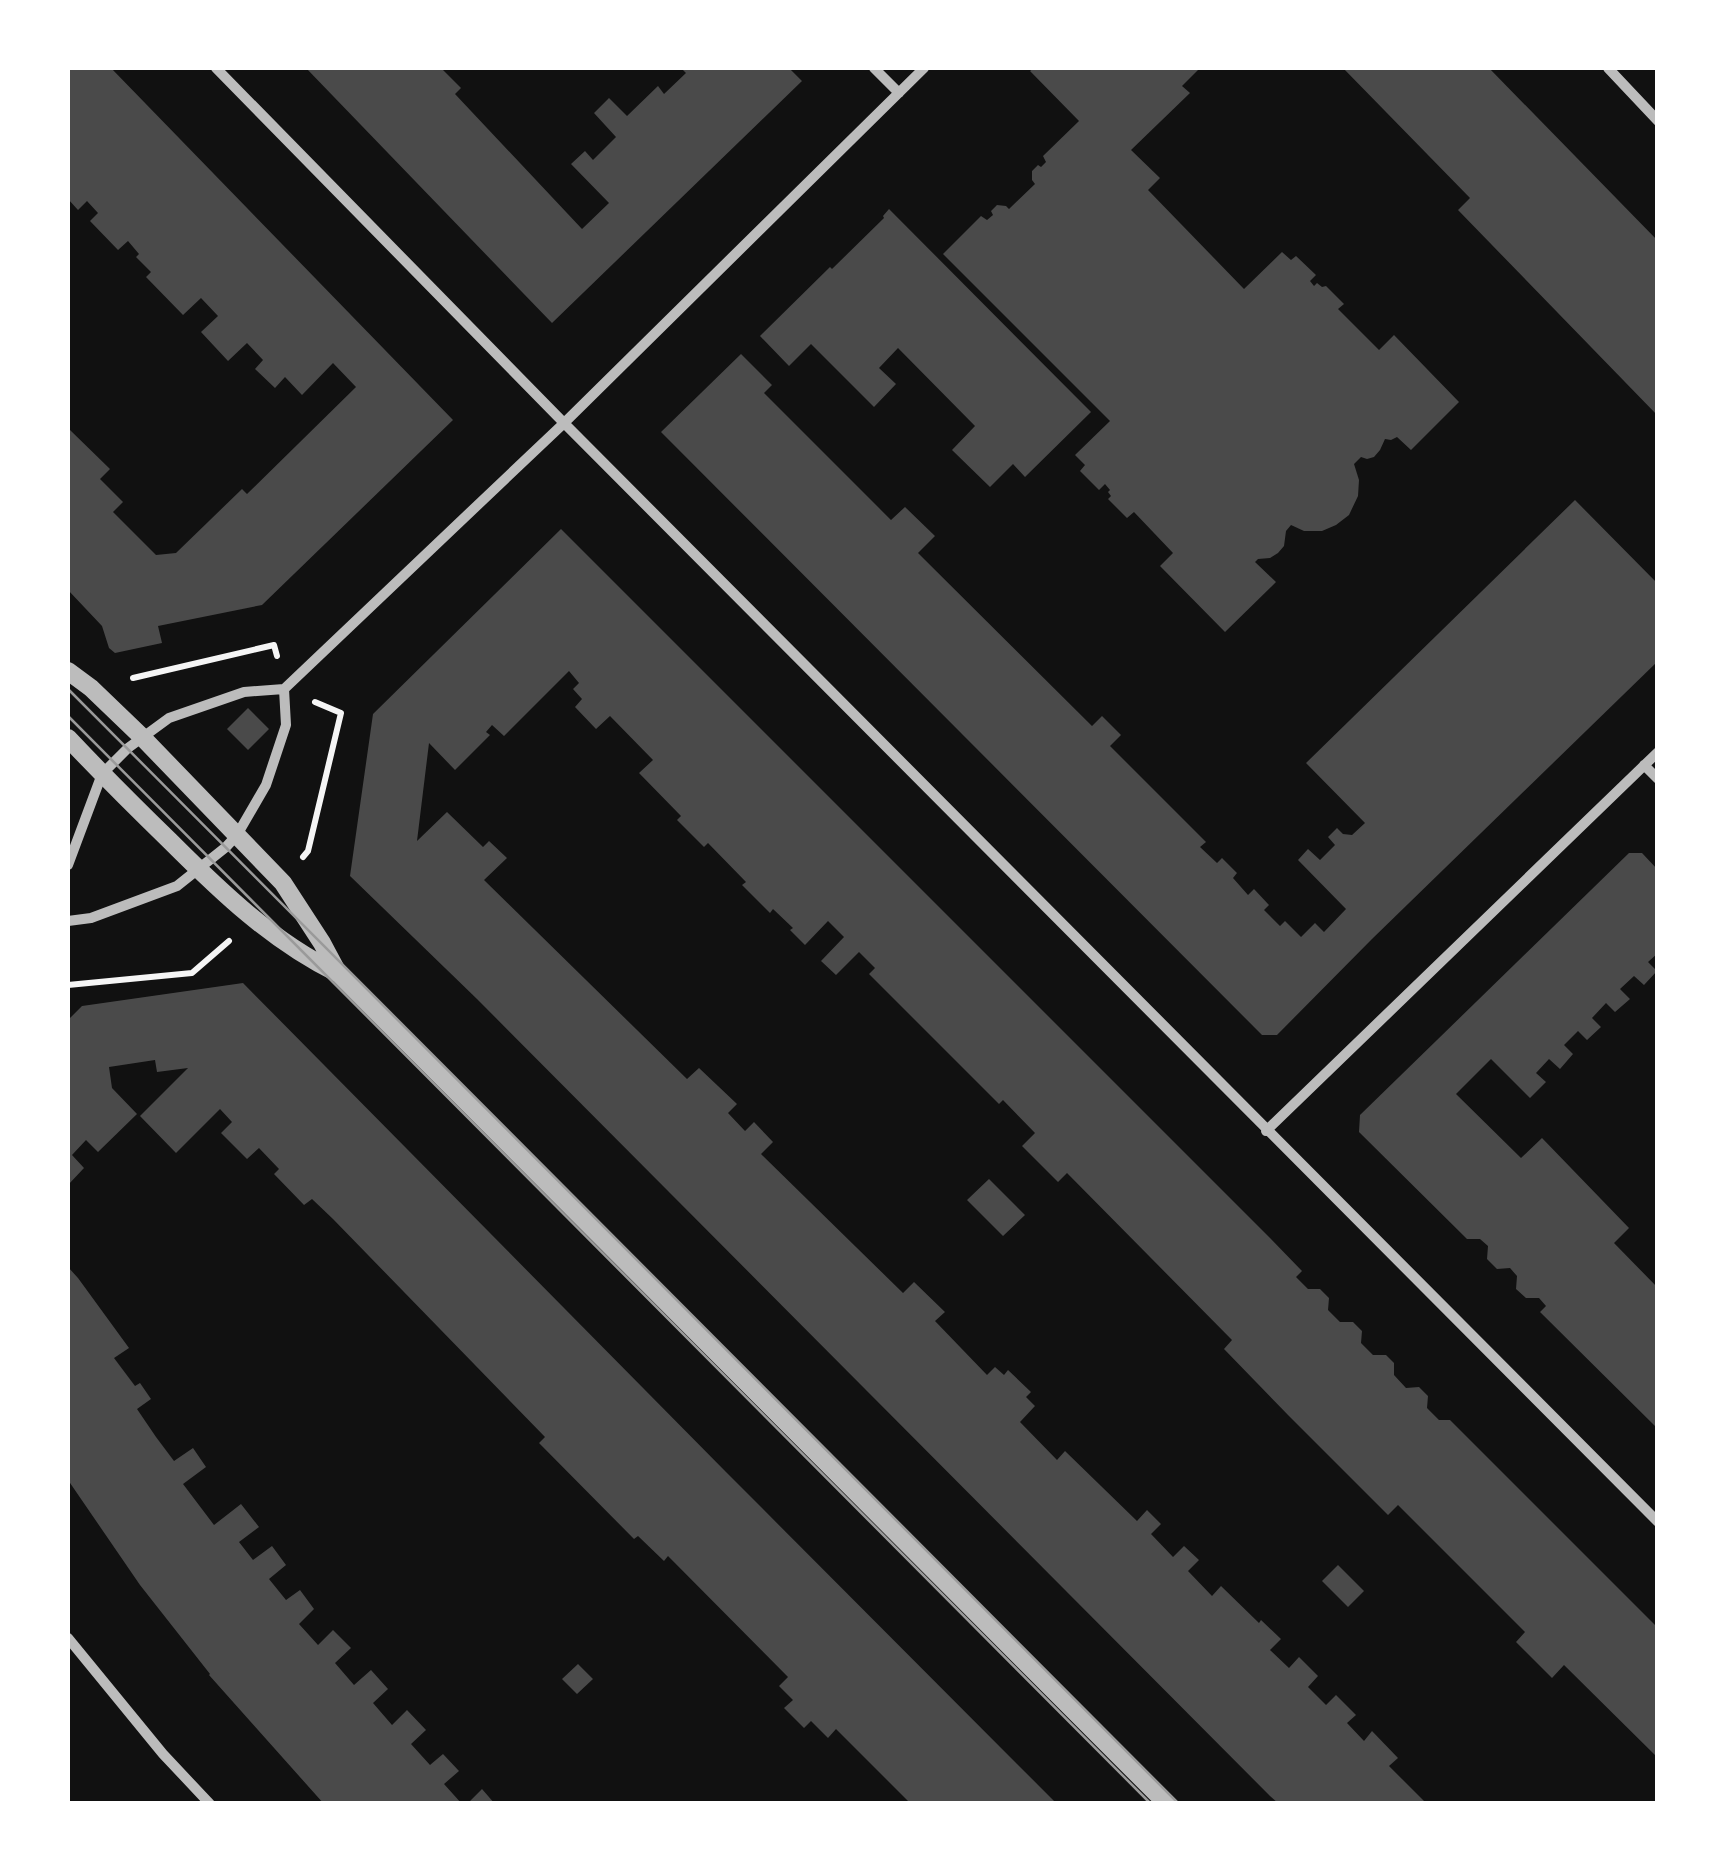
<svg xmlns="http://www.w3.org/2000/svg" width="1725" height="1871" viewBox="0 0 1725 1871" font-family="'Roboto Serif',serif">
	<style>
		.building { fill: #4a4a4a }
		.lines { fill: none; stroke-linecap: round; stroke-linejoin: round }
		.path { stroke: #f5f5f5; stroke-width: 6 }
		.minor { stroke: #bcbcbc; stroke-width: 10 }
		.tertiary { stroke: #bcbcbc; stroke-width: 18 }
		.tram { stroke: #9a9a9a; stroke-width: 2.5 }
	</style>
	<rect width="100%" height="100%" fill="#111"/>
	<!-- building -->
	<path class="building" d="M68 68H111L453 420 262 605 158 626 162 643 115 653 109 648 102 626 68 590V433L70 430 110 469 100 479 123 502 113 512 156 555 176 553 242 489 247 494 356 387 333 363 302 395 285 377 275 388 255 369 263 360 247 343 228 361 201 332 218 316 201 298 183 315 146 277 151 272 136 257 139 254 128 241 118 250 90 221 98 213 87 201 78 210 68 199Z
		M306 68H441L461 88 455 94 582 229 609 203 571 164 585 151 593 160 616 137 594 113 609 98 627 116 658 86 664 94 686 73 681 68H789L802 81 552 323Z
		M1034 68H1200L1182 86 1190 93 1131 150 1160 178 1148 190 1244 289 1282 252 1291 260 1296 256 1316 275 1310 281 1314 286 1317 283 1322 287 1326 286 1344 304 1338 309 1379 350 1394 335 1459 402 1411 450 1397 437 1391 440 1385 439 1380 450 1374 457 1367 459 1361 457 1354 464 1359 480 1358 496 1349 515 1336 525 1322 531H1304L1291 525 1286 531 1284 546 1278 553 1270 558 1258 559 1255 562 1276 582 1225 632 1160 566 1173 553 1134 512 1127 518 1108 499 1111 496 1108 492 1110 490 1105 484 1099 490 1080 471 1085 465 1075 455 1110 421 943 254 981 216 987 220 993 215 991 211 997 205 1006 206 1009 209 1035 184 1032 180V171L1038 165 1041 167 1046 162 1043 156 1079 121 1030 71Z
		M1343 68H1489L1658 241V416L1458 210 1470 198Z
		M889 209 1091 412 1025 477 1013 464 990 487 952 450 975 426 898 348 879 368 896 384 874 407 811 344 789 366 760 336 830 267 832 269 884 218 883 216Z
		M741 354 772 385 764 393 891 520 905 507 935 536 918 553 1092 726 1102 716 1121 735 1110 746 1206 842 1200 847 1217 863 1222 858 1237 873 1233 878 1248 895 1254 889 1269 905 1264 910 1280 926 1285 921 1301 937 1315 923 1324 932 1346 909 1298 860 1308 849 1320 860 1335 845 1328 837 1337 828 1343 834 1352 835 1365 823 1306 763 1575 500 1658 584V661L1372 939 1277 1035H1262L661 432Z
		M561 529 1270 1238 1302 1271 1296 1277 1308 1289H1320L1329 1298 1328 1310 1340 1322H1353L1362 1331 1361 1343 1373 1355H1386L1394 1363V1375L1406 1388 1419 1387 1428 1396 1427 1408 1439 1420H1450L1658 1628V1758L1564 1665 1552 1678 1516 1642 1525 1632 1398 1505 1388 1515 1288 1415 1224 1349 1232 1340 1067 1173 1058 1182 1022 1146 1035 1133 1003 1100 999 1104 869 974 875 968 859 952 836 975 821 961 844 937 828 921 805 945 790 930 793 928 773 909 770 913 742 885 746 882 708 843 704 847 677 820 681 816 639 773 653 760 610 716 596 729 575 707 582 699 573 689 579 683 569 671 504 736 492 725 486 732 490 735 455 770 429 743 417 841 447 812 483 847 489 841 507 858 484 880 687 1079 699 1068 737 1104 728 1113 745 1131 754 1122 773 1142 761 1154 903 1293 914 1282 945 1312 935 1321 987 1375 995 1367 1004 1375 1008 1370 1031 1392 1026 1397 1035 1406 1020 1422 1057 1460 1065 1451 1137 1521 1147 1510 1161 1524 1151 1534 1173 1557 1184 1546 1199 1560 1188 1571 1212 1596 1221 1586 1259 1623 1261 1620 1281 1639 1270 1650 1289 1668 1299 1657 1318 1676 1308 1687 1326 1705 1336 1695 1356 1715 1347 1723 1364 1741 1372 1731 1398 1758 1389 1766 1427 1804H1279L1270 1796 477 999 350 876 373 714Z
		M248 708 269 729 248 750 227 729Z
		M1629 853H1642L1658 870V953L1648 962 1657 971 1644 985 1634 976 1620 989 1630 999 1615 1012 1606 1003 1592 1018 1601 1027 1587 1040 1578 1031 1564 1045 1573 1054 1560 1069 1549 1059 1536 1073 1546 1082 1530 1098 1491 1059 1456 1094 1521 1158 1542 1138 1629 1228 1614 1243 1658 1288V1429L1540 1312 1546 1306 1539 1298H1526L1516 1289 1517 1276 1510 1268 1497 1269 1487 1259 1488 1246 1480 1239H1467L1359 1132 1360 1115Z
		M243 983 726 1472 1057 1804H911L836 1729 828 1738 811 1721 804 1728 784 1708 793 1700 779 1686 788 1677 668 1556 664 1561 638 1536 634 1539 539 1443 545 1437 333 1219 312 1199 304 1205 274 1174 279 1169 259 1148 247 1159 221 1133 232 1122 220 1109 176 1153 140 1116 188 1068 157 1072 155 1060 109 1067 112 1088 137 1114 98 1152 86 1140 72 1155 84 1168 68 1185V1020L82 1006Z
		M989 1179 1025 1215 1003 1236 967 1200Z
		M68 1267 78 1278 129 1348 114 1358 135 1386 140 1383 151 1399 137 1409 156 1437 174 1461 193 1448 206 1467 183 1484 214 1525 241 1504 259 1527 239 1542 253 1560 272 1546 286 1565 269 1579 286 1600 300 1590 314 1609 299 1624 318 1645 333 1630 351 1648 335 1663 354 1685 371 1670 388 1689 373 1703 392 1725 407 1710 426 1730 411 1744 430 1765 443 1754 459 1771 444 1784 462 1804H324L209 1675 210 1674 140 1585 68 1480Z
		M1338 1565 1364 1591 1348 1607 1322 1581Z
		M578 1664 593 1679 577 1694 562 1679Z
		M482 1789 495 1804H467Z"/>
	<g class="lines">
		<!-- path -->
		<path class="path" d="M133 678 274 645 277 656
			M303 857 308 851 341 713 315 702
			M68 985 192 973 229 941"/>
		<!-- minor -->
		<path class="minor" d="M216 68 564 423 1658 1522
			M874 68 899 93
			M1608 68 1658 121
			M1644 765 1658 779
			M68 865 102 774 128 748 169 718 244 692 284 689 564 423 924 68
			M68 921 91 918 177 886 226 847 237 835 266 785 286 725 284 689
			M1266 1131 1658 752
			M68 1638 163 1754 210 1804"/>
		<!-- tertiary -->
		<path class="tertiary" d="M68 671 91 688 142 737 283 883 322 943 338 973 1167 1804
			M68 738C101 773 135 807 170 841 221 892 272 941 337 973"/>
		<!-- tram -->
		<path class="tram" d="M68 689 1179 1804
			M68 716 1151 1804"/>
	</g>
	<!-- border -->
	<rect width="1725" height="1871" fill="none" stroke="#ffffff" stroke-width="140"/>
</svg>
